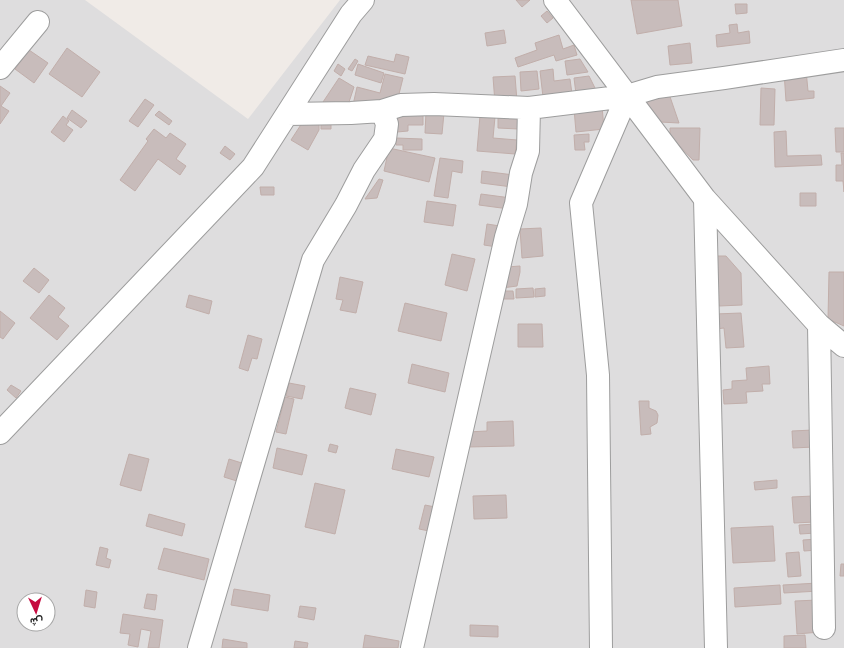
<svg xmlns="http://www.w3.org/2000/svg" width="844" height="648" viewBox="0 0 844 648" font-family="'Noto Sans',Vazirmatn,sans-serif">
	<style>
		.residential { fill: #deddde; fill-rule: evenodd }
		.building { fill: #c8bcbb; stroke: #c1aeaa }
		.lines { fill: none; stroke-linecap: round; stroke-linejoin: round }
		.minor-casing { stroke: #9d9d9d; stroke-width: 24 }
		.minor { stroke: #fff; stroke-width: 22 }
	</style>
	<rect width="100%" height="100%" fill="#f0ebe7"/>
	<!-- residential -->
	<path class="residential" d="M0 0H85L248 119 340 0H844V648H0ZM24 600H48V624H24Z"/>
	<!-- building -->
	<path class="building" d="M516 0H530L522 7Z
		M631 0H678L682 26 637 34Z
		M735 4H747V13L736 14Z
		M547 11 553 18 547 23 541 16Z
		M737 24 738 33 749 31 750 43 717 47 716 35 730 33 729 25Z
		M504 30 506 43 487 46 485 33Z
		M559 35 563 49 574 45 577 55 556 61 554 55 518 67 515 58 537 50 535 43Z
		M690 43 692 63 670 65 668 46Z
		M67 48 100 72 82 97 49 74Z
		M29 50 48 63 34 83 15 69Z
		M396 54 409 57 405 74 365 65 368 56 394 62Z
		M355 59 358 61 352 71 348 69Z
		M580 59 588 72 567 75 565 61Z
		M338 64 345 69 341 76 334 71Z
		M358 64 384 73 381 83 355 75Z
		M553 69 554 81 570 79 572 94 543 97 540 71Z
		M806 70 808 91H814V98L786 101 784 72Z
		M537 71 539 89 521 91 520 72Z
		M385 74 403 78 399 94 392 103 353 105 357 87 380 93Z
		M515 76 517 101 495 103 493 77Z
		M589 76 597 92 576 94 574 78Z
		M339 78 354 87 348 105 319 108Z
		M0 86 10 93 1 106 9 111 0 124Z
		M667 88 679 123 660 122 639 97Z
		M761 88 775 89 774 125H760Z
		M145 99 154 105 138 127 129 121Z
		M602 106 604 129 576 132 574 109Z
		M72 110 87 121 81 128 67 118Z
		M159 111 172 121 169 125 155 115Z
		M426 112 444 113 442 134 425 133Z
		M423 115V125H408V131L397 132V116Z
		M498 115 519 116 518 129 498 128Z
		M63 116 69 121 66 125 73 130 64 142 51 132Z
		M480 116 495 117 493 138 517 140 515 154 477 151Z
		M319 119V130L308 150 291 140 304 120Z
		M321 121H331V129H321Z
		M670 128H700L699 160H693L670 136Z
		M835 128H844V152H836Z
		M154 129 166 138 170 133 186 144 176 159 186 166 180 175 158 159 135 191 120 180 148 141 146 139Z
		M786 131 787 156 821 155 822 165 775 167 774 132Z
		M589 134V142H584L585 150H575L574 135Z
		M396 138 422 139V150H403V145H396Z
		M225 146 235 154 230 160 220 153Z
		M389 148 435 158 429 182 384 171Z
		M841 153H844V192L843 181H836V165H842Z
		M440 158 463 161 462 173 452 171 448 198 434 196Z
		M482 171 514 175 512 187 481 183Z
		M379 179 383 180 377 198 365 199Z
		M260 187H274V195H261Z
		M800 193H816V206H800Z
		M481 194 511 198 509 209 479 205Z
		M427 201 456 205 453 226 424 222Z
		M487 224 500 226 497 247 484 245Z
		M541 228 543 256 522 258 520 229Z
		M452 254 475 259 467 291 445 285Z
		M717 256H726L741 273 742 305 719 306Z
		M520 266V272L517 286 502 288 507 267Z
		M34 268 49 280 39 293 23 281Z
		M829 272H844V326L828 319Z
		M340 277 363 282 356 313 340 310 343 300 336 299Z
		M533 288 534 297 516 298V289Z
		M545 288V296L535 297V289Z
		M503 291H513L514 299H504Z
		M49 295 65 308 58 317 69 326 57 340 30 318Z
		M189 295 212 301 209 314 186 307Z
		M405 303 447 313 441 341 398 331Z
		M0 311 15 323 3 339 0 337Z
		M741 313 744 347 726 348 724 328 716 329 715 314Z
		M518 324H542L543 347H518Z
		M248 335 262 339 257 359 252 358 248 371 239 368Z
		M412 364 449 373 445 392 408 383Z
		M769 366 770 384H762L763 391 746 392 747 403 724 404 723 390 732 389V381L747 380 746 368Z
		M289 383 305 386 302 399 286 396Z
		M11 385 21 391 16 398 7 390Z
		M350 388 376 394 371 415 345 408Z
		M285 397 294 399 286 434 276 432Z
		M639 401H649V408L656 411 658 415 657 423 650 427 651 434 641 435Z
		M513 421 514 446 467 447V432L487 431V422Z
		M813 430 814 447 793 448 792 431Z
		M330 444 338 446 336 453 328 451Z
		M277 448 307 455 302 475 273 468Z
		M396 449 434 457 429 477 392 469Z
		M129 454 149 459 141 491 120 485Z
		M229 459 245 464 240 482 224 477Z
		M777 480V488L755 490 754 482Z
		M315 483 345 490 335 534 305 527Z
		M506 495 507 518 474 519 473 496Z
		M813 496 815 522 794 523 792 497Z
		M425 505 435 507 429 531 419 529Z
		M149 514 185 524 182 536 146 526Z
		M816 524V533L800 534 799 525Z
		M773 526 775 561 733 563 731 528Z
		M817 539 818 550 804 551 803 540Z
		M100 547 108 549 106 558 111 560 109 568 96 565Z
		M164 548 209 559 204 580 158 569Z
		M799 552 801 576 788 577 786 553Z
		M841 564H844V576H840Z
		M818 583 819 591 784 593 783 585Z
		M780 585 781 604 735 607 734 588Z
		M234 589 270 595 268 611 231 605Z
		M86 590 97 592 95 608 84 606Z
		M147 594 157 595 155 610 144 608Z
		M818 600 820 632 797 634 795 601Z
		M300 606 316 608 314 620 298 617Z
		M123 614 163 620 159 648H148L151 631 141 629 138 647 128 645 130 634 120 633Z
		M470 625 498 626V637L470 636Z
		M365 635 399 641 398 648H363Z
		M805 635 806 648H784V636Z
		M223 639 247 643V648H222Z
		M295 641 308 643 307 648H294Z"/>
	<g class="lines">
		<defs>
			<path id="minor" d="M555 0 705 199 819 325 844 346
				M0 68 38 22
				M287 114 351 113 382 111 401 105 434 104 529 108
				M705 199 716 648
				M819 325 824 628
				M0 433 253 167 351 14 363 0
				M199 648 313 260 346 205 364 170 385 139 387 124 382 111
				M412 648 506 237 516 204 521 173 528 151 529 108 627 96 657 87 724 78 844 60
				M601 648 598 375 581 203 627 96"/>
		</defs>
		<!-- minor casing -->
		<use href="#minor" class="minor-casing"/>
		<!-- minor -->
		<use href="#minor" class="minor"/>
	</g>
	<!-- north arrow -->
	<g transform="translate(36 612) rotate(176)"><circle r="19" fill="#ffffff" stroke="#a6a6a6"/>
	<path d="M0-3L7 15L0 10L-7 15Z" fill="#c60b40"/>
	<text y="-6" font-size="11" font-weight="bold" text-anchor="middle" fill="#202020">ش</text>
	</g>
</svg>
